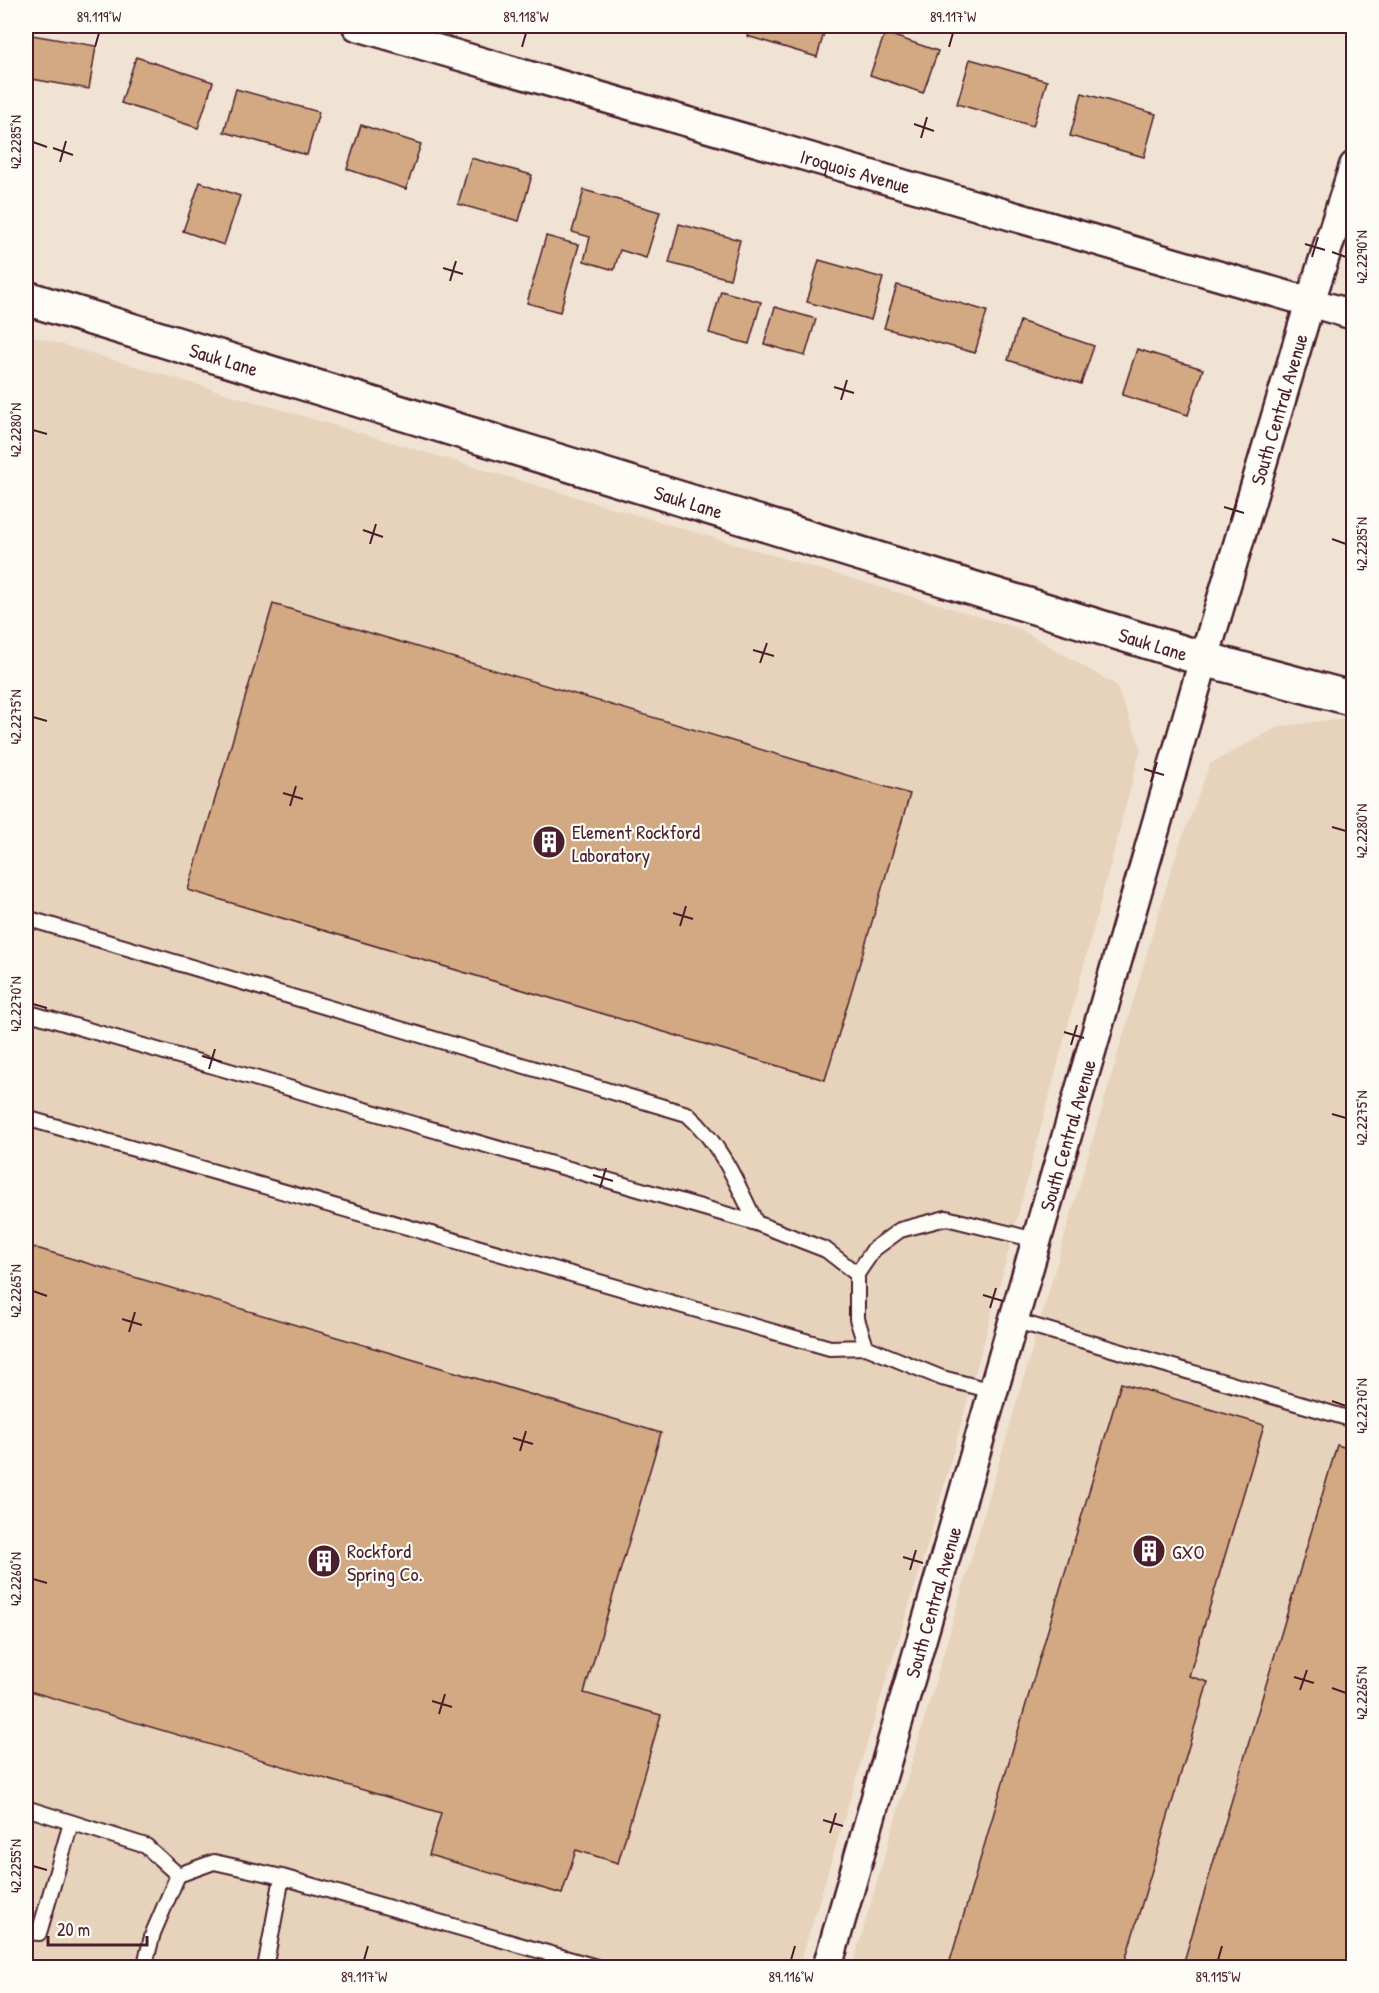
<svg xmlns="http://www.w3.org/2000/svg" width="1379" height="1993" viewBox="0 0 1379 1993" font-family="'Patrick Hand',sans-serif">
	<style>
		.built { fill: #e7d2bc }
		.building { fill: #d2a983; stroke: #4a1f2b; stroke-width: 1.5 }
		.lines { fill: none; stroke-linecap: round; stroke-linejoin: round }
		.service-casing { stroke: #4a1f2b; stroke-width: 18 }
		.minor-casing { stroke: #4a1f2b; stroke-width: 33 }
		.tertiary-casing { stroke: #4a1f2b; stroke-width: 38 }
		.service { stroke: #fdfcf7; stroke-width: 14 }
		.minor { stroke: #fdfcf7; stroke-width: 28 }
		.tertiary { stroke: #fdfcf7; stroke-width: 33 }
		.ticks { fill: none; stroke: #4a1f2b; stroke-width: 2 }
		.labels { text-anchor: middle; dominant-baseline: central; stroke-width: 4.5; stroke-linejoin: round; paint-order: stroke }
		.street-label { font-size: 20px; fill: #4a1f2b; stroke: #fdfcf7 }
		.poi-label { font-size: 20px; fill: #4a1f2b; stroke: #fdfcf7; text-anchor: start }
		.neatline { fill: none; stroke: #4a1f2b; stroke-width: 2 }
		.ticks-label { font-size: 15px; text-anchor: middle; fill: #4a1f2b }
	</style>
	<rect width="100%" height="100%" fill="#f0e3d4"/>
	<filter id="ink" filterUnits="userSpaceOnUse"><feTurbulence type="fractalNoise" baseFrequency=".0167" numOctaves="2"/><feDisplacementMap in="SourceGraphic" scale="12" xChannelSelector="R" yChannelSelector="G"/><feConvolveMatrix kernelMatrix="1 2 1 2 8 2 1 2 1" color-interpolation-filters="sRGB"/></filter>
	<g filter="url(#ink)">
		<!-- built -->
		<path class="built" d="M26 334 1018 628 1116 685 1141 748 999 1287 928 1543 799 1967H26Z
			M1344 718 1353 721V1967L852 1968 1175 857 1210 764 1278 727Z"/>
		<!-- building -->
		<path class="building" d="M750 26H826L817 57 747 36Z
			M885 33 938 51 923 93 870 75Z
			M26 34 96 46 89 89 26 78Z
			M136 57 213 82 198 128 121 103Z
			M970 59 1047 81 1033 126 957 104Z
			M236 89 319 112 307 155 224 132Z
			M1082 93 1156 114 1144 157 1070 136Z
			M361 125 421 144 406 189 347 169Z
			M471 158 532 175 519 221 458 204Z
			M200 182 240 196 224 245 183 231Z
			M584 190 660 212 646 258 620 250 614 270 584 261 590 237 572 232Z
			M679 224 740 240 730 279 669 263Z
			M546 236 579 245 560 312 527 303Z
			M819 260 883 278 871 320 807 302Z
			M897 285 987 311 975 353 884 328Z
			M721 291 761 302 749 344 709 333Z
			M775 307 816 319 805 356 764 344Z
			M1020 321 1094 346 1081 384 1008 360Z
			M1137 349 1203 369 1188 415 1122 395Z
			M273 604 910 794 825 1080 188 890Z
			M26 1245 661 1433 584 1693 661 1715 618 1863 576 1850 562 1894 429 1855 441 1813 26 1690Z
			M1121 1383 1264 1425 1189 1676 1208 1682 1124 1964 1136 1968H948Z
			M1337 1445 1354 1450V1968H1182Z"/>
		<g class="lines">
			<defs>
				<path id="service" d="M26 918 687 1114C721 1144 737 1183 756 1223L826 1250 857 1274
					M26 1012 756 1223
					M26 1118 830 1348 866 1347
					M1013 1320 1354 1420
					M993 1391 942 1378 866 1347 857 1319V1274L874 1249 900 1230 946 1218 1036 1240
					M26 1808 146 1846 178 1875
					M26 1932 39 1933 71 1823
					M144 1968 153 1933 178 1875 214 1862 282 1877 600 1968
					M265 1968 282 1877"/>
				<g id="minor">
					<path id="s1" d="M357 26 1354 315"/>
					<path id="s2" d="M827 1968 1204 659 1310 302 1354 166"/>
				</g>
				<g id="tertiary">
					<path id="s3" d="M26 298 1204 659 1354 699"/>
				</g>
			</defs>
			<!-- service casing -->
			<use href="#service" class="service-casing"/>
			<!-- minor casing -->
			<use href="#minor" class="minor-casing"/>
			<!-- tertiary casing -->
			<use href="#tertiary" class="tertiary-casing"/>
			<!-- service -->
			<use href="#service" class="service"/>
			<!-- minor -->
			<use href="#minor" class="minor"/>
			<!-- tertiary -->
			<use href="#tertiary" class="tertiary"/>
		</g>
	</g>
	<!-- ticks -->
	<path class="ticks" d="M95 47 99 33M522 47 526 33M949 47 953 33M914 124 934 131M921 138 927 117M33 142 47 147M53 148 73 155M60 162 66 141M1305 244 1325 250M1332 252 1346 257M1312 257 1318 237M443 268 463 274M450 281 456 261M834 387 854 393M841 400 847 380M33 430 47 434M1224 507 1244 513M1231 520 1237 500M363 530 383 537M1332 539 1346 544M370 544 376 524M753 650 774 656M760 663 767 643M33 717 47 721M1144 769 1164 775M1151 782 1157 762M283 793 303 799M290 806 296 786M1332 827 1346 831M673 913 693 919M680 926 686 906M33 1004 47 1008M1064 1032 1084 1038M1071 1045 1077 1025M202 1056 222 1062M209 1069 215 1049M1332 1114 1346 1118M593 1175 613 1181M600 1188 606 1168M33 1291 47 1296M983 1295 1003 1301M990 1308 996 1288M122 1319 142 1325M129 1332 135 1312M1332 1401 1346 1406M513 1438 533 1444M520 1451 526 1431M903 1557 923 1563M910 1570 916 1550M33 1579 47 1583M1294 1677 1314 1683M1332 1688 1346 1693M1300 1690 1307 1670M432 1701 452 1707M439 1714 445 1694M823 1820 843 1826M830 1833 836 1813M33 1866 47 1870M364 1960 368 1946M791 1960 795 1946M1218 1960 1222 1946"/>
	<!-- icons -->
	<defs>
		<symbol id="building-disc" viewBox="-11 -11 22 22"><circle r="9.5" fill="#4a1f2b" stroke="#fdfcf7"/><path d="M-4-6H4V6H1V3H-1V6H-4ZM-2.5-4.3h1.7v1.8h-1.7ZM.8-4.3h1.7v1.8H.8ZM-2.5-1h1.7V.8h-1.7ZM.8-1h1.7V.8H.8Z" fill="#fff"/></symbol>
	</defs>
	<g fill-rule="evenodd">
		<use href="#building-disc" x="530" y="823" width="38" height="38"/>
		<use href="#building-disc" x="1130" y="1532" width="38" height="38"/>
		<use href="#building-disc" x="305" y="1542" width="38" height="38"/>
	</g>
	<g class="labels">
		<!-- street labels -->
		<g class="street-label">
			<text stroke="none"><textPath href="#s1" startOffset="519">Iroquois Avenue</textPath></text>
			<text stroke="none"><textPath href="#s3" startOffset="207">Sauk Lane</textPath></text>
			<text stroke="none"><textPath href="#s2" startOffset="1623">South Central Avenue</textPath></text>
			<text stroke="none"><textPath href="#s3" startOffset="693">Sauk Lane</textPath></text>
			<text stroke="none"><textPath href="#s3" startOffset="1179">Sauk Lane</textPath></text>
			<text stroke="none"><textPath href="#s2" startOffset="867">South Central Avenue</textPath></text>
			<text stroke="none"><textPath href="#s2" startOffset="381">South Central Avenue</textPath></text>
		</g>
		<!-- poi labels -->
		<g class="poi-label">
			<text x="572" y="831">Element Rockford<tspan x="572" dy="23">Laboratory</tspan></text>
			<text x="347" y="1550">Rockford<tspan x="347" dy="23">Spring Co.</tspan></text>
			<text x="1172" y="1551">GXO</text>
		</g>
	</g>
	<!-- margin -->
	<rect width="1379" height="1993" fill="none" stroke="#fdfcf7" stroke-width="66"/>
	<!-- scale -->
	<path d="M48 1936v9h99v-9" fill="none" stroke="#4a1f2b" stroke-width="3"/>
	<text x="57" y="1936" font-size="18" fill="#4a1f2b" stroke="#fdfcf7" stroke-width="4.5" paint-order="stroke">20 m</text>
	<rect x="33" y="33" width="1313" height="1927" class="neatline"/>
	<g class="ticks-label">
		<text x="99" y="22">89.119°W</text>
		<text x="526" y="22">89.118°W</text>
		<text x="953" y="22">89.117°W</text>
		<text transform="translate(16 142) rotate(-90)" y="5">42.2285°N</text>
		<text transform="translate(1362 257) rotate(-90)" y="5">42.2290°N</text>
		<text transform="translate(16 430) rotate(-90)" y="5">42.2280°N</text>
		<text transform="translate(1362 544) rotate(-90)" y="5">42.2285°N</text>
		<text transform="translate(16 717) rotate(-90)" y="5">42.2275°N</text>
		<text transform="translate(1362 831) rotate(-90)" y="5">42.2280°N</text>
		<text transform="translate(16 1004) rotate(-90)" y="5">42.2270°N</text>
		<text transform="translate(1362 1118) rotate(-90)" y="5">42.2275°N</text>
		<text transform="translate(16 1291) rotate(-90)" y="5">42.2265°N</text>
		<text transform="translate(1362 1406) rotate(-90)" y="5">42.2270°N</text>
		<text transform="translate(16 1579) rotate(-90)" y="5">42.2260°N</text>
		<text transform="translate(1362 1693) rotate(-90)" y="5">42.2265°N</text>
		<text transform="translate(16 1866) rotate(-90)" y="5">42.2255°N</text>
		<text x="364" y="1982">89.117°W</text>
		<text x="791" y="1982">89.116°W</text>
		<text x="1218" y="1982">89.115°W</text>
	</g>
</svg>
